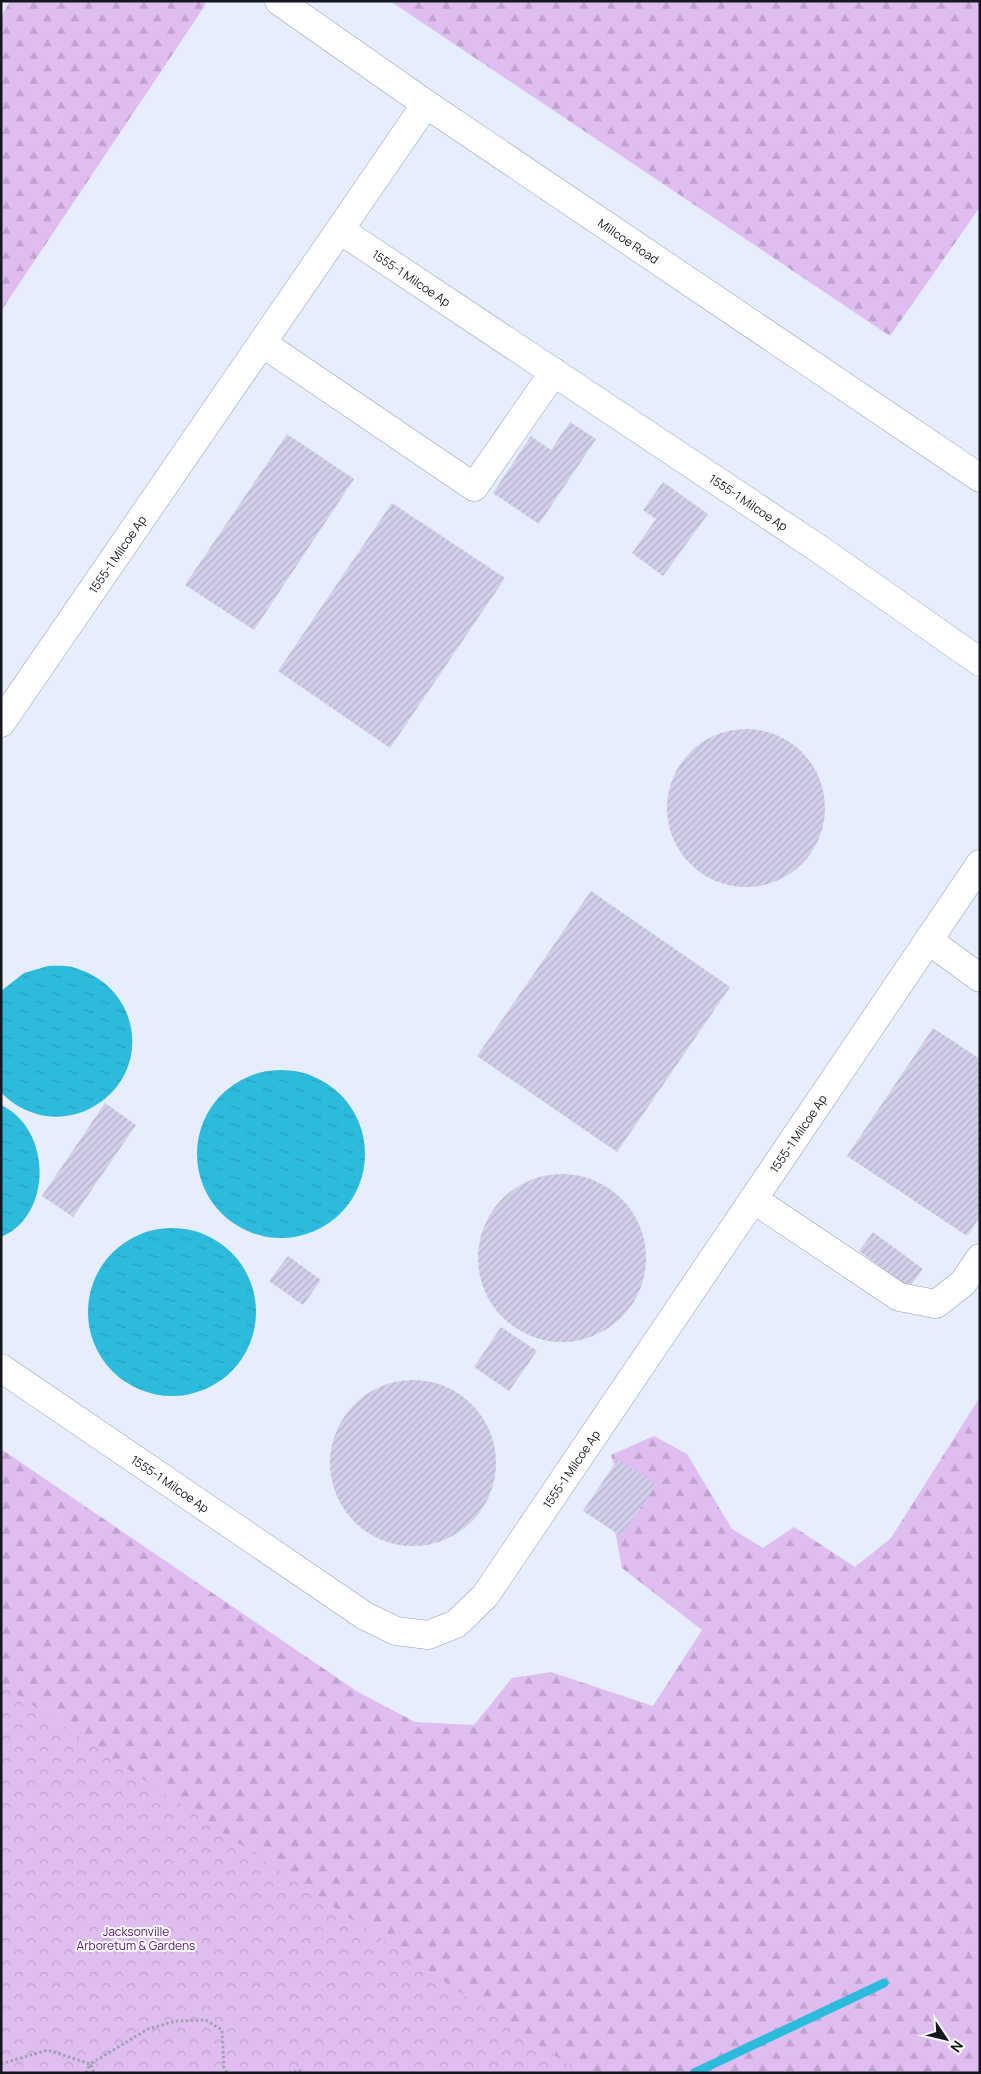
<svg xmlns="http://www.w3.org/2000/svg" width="981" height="2074" viewBox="0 0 981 2074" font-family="Manrope,sans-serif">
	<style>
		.forest { fill: url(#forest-firs) }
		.park { fill: url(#park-crowns) }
		.water { fill: url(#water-ripples) }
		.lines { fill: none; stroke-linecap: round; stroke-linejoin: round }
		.stream { stroke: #2dbbdd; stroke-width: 9 }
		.building { fill: url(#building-hatch) }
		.minor-casing { stroke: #949fb7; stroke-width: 29 }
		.path { stroke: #9da3b0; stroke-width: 3; stroke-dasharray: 2.5 2.5; stroke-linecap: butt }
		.minor { stroke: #fff; stroke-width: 28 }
		.labels { text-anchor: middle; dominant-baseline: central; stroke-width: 4; stroke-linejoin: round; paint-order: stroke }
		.street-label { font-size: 12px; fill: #131720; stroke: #fafafa }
		.park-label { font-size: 12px; fill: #581471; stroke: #fafafa }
	</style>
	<defs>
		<pattern id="forest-firs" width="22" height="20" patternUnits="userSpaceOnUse" patternTransform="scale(1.25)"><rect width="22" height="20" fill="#e0bdf0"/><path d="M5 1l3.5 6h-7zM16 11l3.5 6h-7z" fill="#bfa2ce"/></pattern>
		<pattern id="park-crowns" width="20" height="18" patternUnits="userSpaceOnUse" patternTransform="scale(1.25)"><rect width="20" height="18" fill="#e0bdf0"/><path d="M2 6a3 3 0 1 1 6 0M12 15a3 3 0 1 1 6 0" fill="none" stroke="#bfa2ce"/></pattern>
		<pattern id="water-ripples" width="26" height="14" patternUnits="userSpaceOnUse" patternTransform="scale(1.25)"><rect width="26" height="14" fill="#2dbbdd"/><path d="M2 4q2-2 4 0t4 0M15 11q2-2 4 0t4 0" fill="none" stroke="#27a0bd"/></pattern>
		<pattern id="building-hatch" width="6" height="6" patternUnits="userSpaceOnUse" patternTransform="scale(1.25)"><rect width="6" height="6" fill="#d2cfea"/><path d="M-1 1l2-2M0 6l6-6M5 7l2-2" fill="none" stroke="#b3b1c8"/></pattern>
	</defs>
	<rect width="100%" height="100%" fill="#e6edfc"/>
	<!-- forest -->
	<path class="forest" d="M10 1H202L206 4 1 311V17Z
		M390 1H980V207L890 336Z
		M980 1397V2073H1V1449L358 1692 415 1722 474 1725 512 1678 551 1672 653 1706 702 1630 622 1568 613 1519 622 1491 611 1455 654 1436 687 1454 732 1529 763 1548 794 1527 855 1567 891 1538Z"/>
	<!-- park -->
	<path class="park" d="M1 1684 581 2073H1Z"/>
	<!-- water -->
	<path class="water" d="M48 966C57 966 67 965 75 968 146 989 153 1081 85 1111 70 1117 55 1118 40 1115 26 1111 11 1104 1 1092V991L24 973Z
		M197 1154a84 84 0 1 1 168 0a84 84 0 1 1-168 0Z
		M1 1105C52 1129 53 1215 1 1237Z
		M88 1312a84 84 0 1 1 168 0a84 84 0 1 1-168 0Z"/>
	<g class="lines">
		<!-- stream -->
		<path class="stream" d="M694 2073 884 1983"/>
	</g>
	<!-- building -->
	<path class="building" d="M570 422 596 439 539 524 493 493 531 436 551 450Z
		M287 434 354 479 254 630 185 585Z
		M663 482 708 514 663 576 632 553 656 519 643 510Z
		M392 503 505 578 390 748 278 671Z
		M667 808a79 79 0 1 1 158 0a79 79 0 1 1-158 0Z
		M591 891 730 987 617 1152 477 1056Z
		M933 1028 980 1059V1217L967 1236 847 1156Z
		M105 1103 136 1125 73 1217 42 1196Z
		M478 1258a84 84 0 1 1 168 0a84 84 0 1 1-168 0Z
		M873 1232 923 1269 909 1288 859 1251Z
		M288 1256 321 1280 303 1305 269 1281Z
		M501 1327 537 1351 509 1391 474 1367Z
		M330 1463a83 83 0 1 1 166 0a83 83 0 1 1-166 0Z
		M618 1459 656 1485 621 1536 583 1511Z"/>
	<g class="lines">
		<defs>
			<g id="minor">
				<path id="s1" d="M279 1 426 104 980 478"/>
				<path id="s2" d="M340 230 822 551 980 662"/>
				<path d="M262 343 474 487 554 372"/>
				<path id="s3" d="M1 723 426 104"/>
				<path d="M928 940 980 978"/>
				<path d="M753 1199 899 1297 936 1304 963 1283 980 1258"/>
				<path id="s4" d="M1 1368 365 1616 396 1631 428 1635 456 1624 485 1596 980 864"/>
			</g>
		</defs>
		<!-- minor casing -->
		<use href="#minor" class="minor-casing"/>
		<!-- path -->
		<path class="path" d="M1 2064 48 2050 90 2064 148 2029 176 2021 206 2020 222 2030 224 2068 227 2073
			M91 2065 94 2073
			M86 2073 90 2064
			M289 2073 299 2071 305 2073"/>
		<!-- minor -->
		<use href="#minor" class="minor"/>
	</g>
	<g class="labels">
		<!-- street labels -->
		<g class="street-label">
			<text stroke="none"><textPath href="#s1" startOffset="424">Millcoe Road</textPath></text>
			<text stroke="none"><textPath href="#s2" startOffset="86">1555-1 Milcoe Ap</textPath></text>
			<text stroke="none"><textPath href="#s2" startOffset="491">1555-1 Milcoe Ap</textPath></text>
			<text stroke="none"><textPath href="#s3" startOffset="205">1555-1 Milcoe Ap</textPath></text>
			<text stroke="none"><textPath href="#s4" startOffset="1136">1555-1 Milcoe Ap</textPath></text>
			<text stroke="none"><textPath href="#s4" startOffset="731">1555-1 Milcoe Ap</textPath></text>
			<text stroke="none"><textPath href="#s4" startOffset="205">1555-1 Milcoe Ap</textPath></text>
		</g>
		<!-- park labels -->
		<g class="park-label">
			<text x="136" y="1931">Jacksonville<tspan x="136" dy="14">Arboretum &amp; Gardens</tspan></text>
		</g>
	</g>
	<!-- border -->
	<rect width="981" height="2074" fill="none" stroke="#131720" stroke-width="5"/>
	<!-- north arrow -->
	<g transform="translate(946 2039) rotate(125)" stroke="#fafafa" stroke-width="4" paint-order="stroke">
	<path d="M0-4L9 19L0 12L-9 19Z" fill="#131720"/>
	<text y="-8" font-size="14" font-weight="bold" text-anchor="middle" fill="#131720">N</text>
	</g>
</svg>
